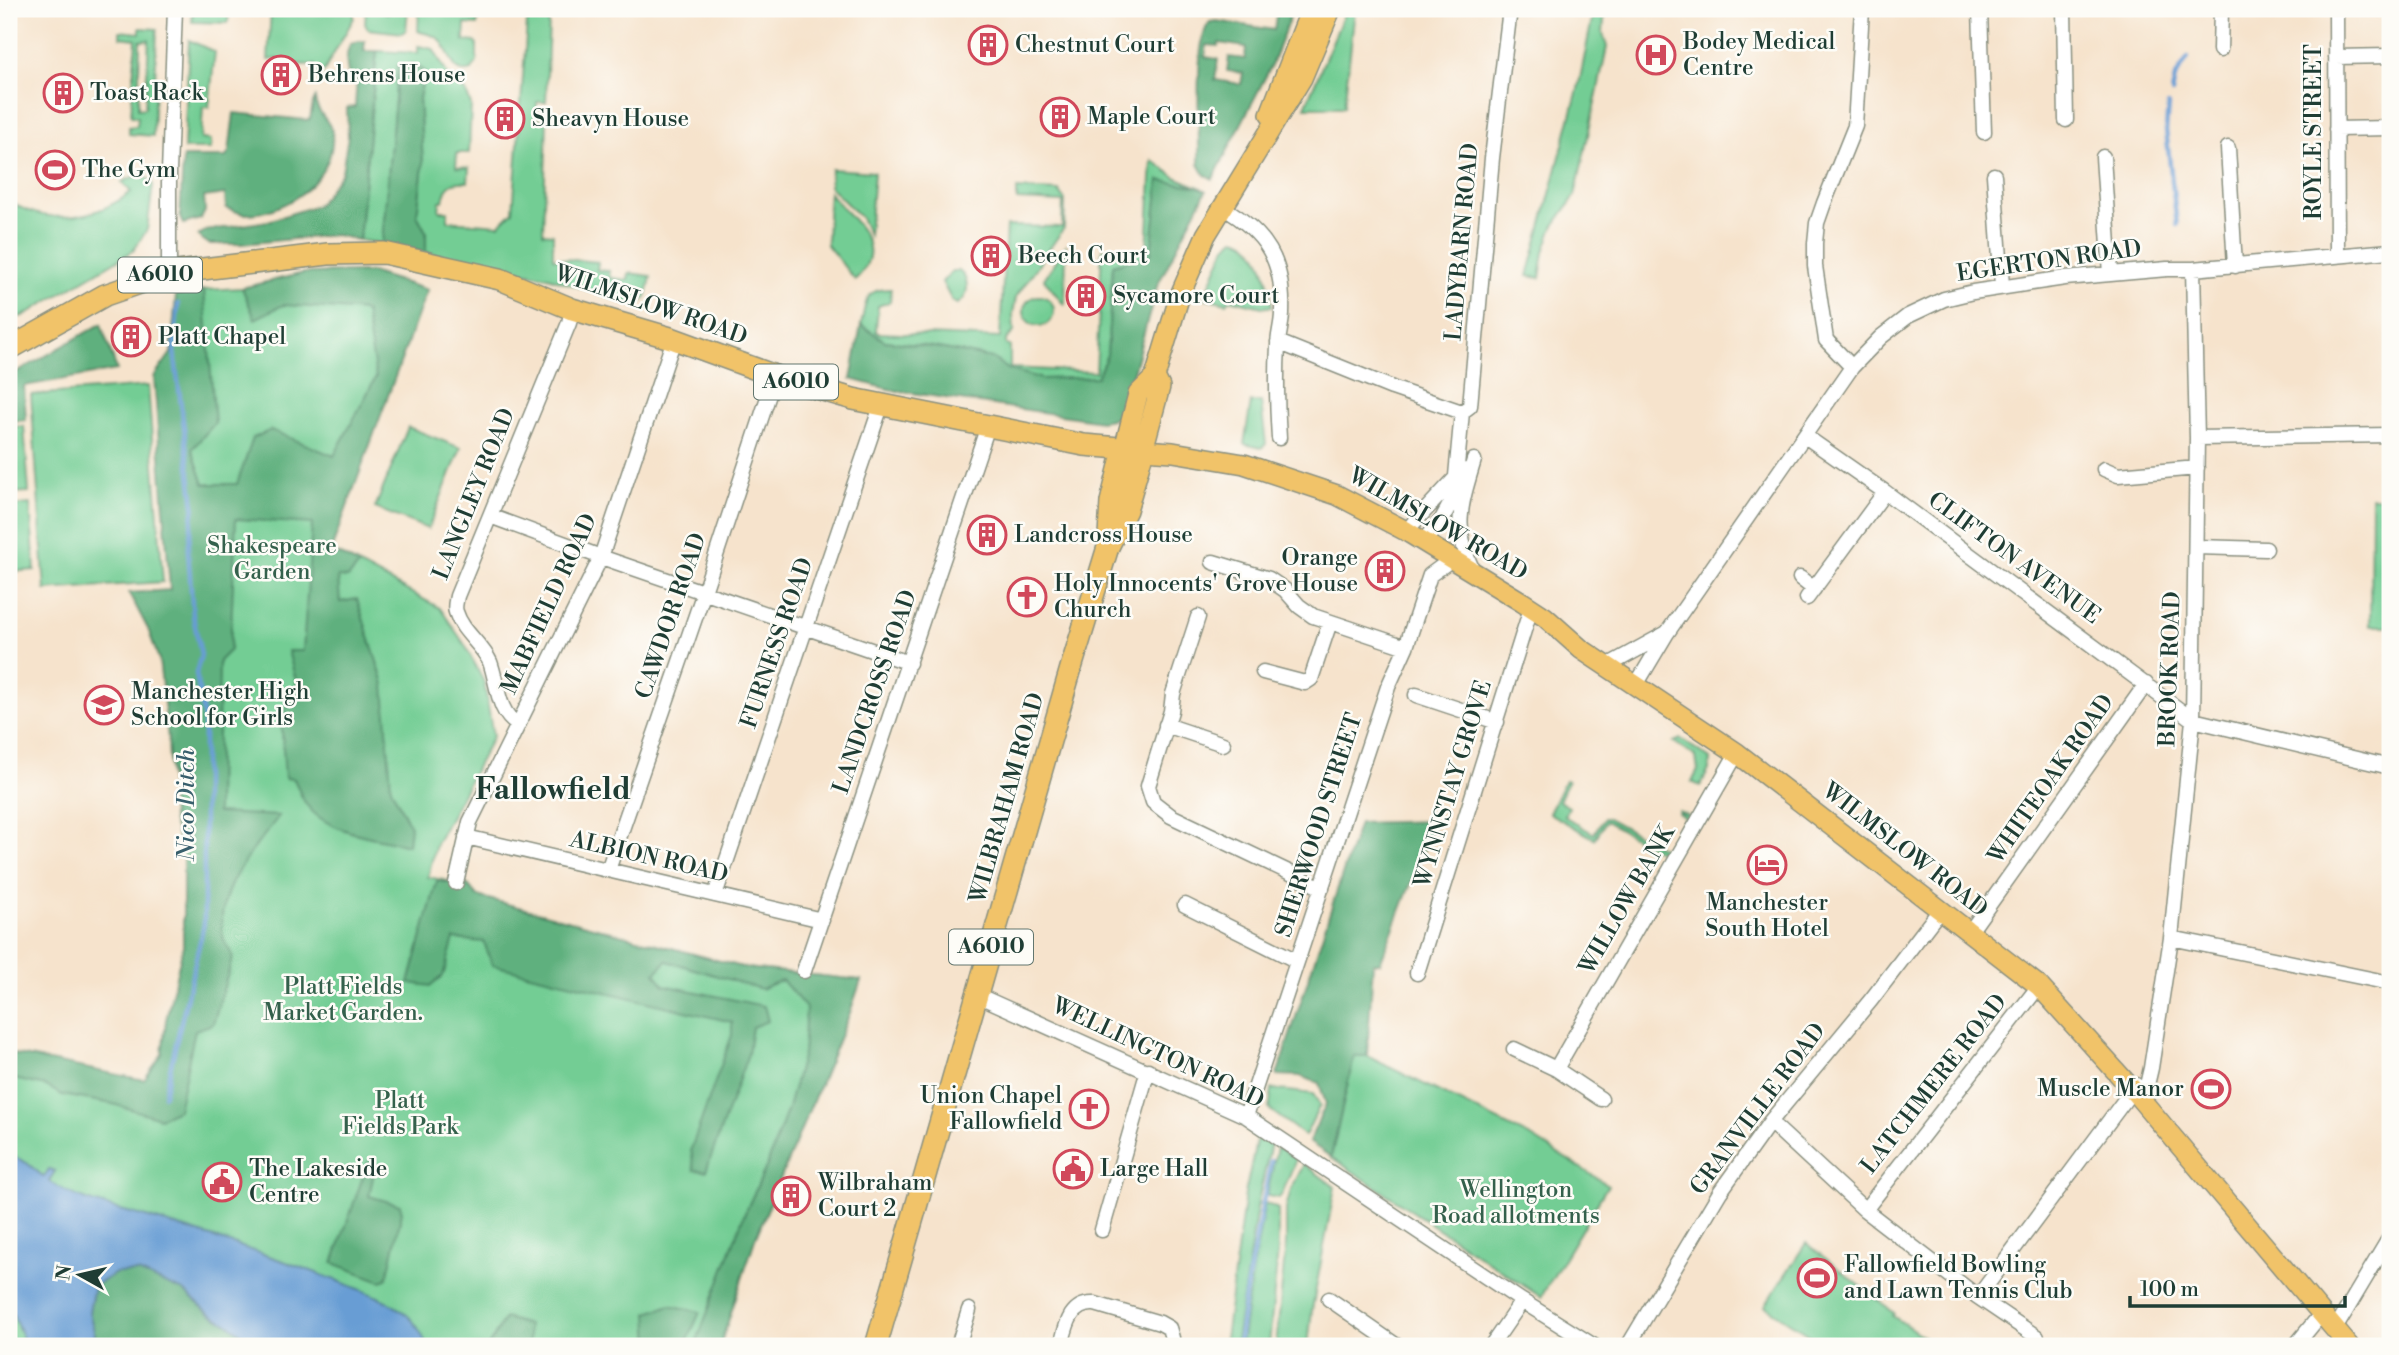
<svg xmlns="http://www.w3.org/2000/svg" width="2399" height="1355" viewBox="0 0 2399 1355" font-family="'Libre Bodoni',serif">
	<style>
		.green { fill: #73cd94; stroke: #498564; stroke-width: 2; fill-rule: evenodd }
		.forest { fill: #5eb07e; stroke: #3e7659; stroke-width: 2; fill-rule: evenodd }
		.water { fill: #679dd4; stroke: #436d84; stroke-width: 2 }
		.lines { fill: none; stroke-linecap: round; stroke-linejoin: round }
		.stream { stroke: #679dd4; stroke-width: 4.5 }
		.minor-casing { stroke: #8a9080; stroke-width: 17 }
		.major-casing { stroke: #8a9080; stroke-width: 22 }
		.highway-casing { stroke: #8a9080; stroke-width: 24 }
		.minor { stroke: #fff; stroke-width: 14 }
		.major { stroke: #f1c369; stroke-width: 19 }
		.highway { stroke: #f1c369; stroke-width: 21 }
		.labels { text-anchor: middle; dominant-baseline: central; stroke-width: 5; stroke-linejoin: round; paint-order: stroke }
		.shield { fill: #fdfcf7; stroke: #62766e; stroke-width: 2 }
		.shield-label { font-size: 21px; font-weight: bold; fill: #1f3d34 }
		.poi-label { font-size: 23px; fill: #1f3d34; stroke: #fdfcf7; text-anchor: start }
		.street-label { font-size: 23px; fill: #1f3d34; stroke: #fdfcf7 }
		.park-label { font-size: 23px; fill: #34614c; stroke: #fdfcf7 }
		.water-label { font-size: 24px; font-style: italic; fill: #385f6c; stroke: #fdfcf7 }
		.district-label { font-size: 30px; font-weight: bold; fill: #1f3d34; stroke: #fdfcf7 }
	</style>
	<rect width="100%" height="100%" fill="#fdfcf7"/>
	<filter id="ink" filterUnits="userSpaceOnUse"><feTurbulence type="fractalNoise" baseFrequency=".0143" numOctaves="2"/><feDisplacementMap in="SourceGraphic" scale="14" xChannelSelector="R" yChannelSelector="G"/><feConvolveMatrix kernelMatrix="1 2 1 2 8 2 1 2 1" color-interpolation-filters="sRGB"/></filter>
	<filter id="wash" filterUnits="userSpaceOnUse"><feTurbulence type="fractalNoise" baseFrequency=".00686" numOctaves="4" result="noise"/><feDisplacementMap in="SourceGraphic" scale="28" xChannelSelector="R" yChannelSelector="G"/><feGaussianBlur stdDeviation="1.57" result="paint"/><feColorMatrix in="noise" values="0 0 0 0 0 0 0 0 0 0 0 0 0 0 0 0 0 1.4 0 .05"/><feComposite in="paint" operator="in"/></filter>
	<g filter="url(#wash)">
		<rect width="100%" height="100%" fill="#f6e3cc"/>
		<!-- green -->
		<path class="green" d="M193 9H229L228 23 192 22Z
			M271 9H354V18L324 71 315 78V65L281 64 278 59 268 60Z
			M366 9H381L387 13 394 9H408L406 30 402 33 368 29 365 24Z
			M419 9H480L477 25 465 24 464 41 475 42 477 44V62L472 70C450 78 451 49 439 39 433 34 425 34 418 31Z
			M528 9H537L541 15 549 19 546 102H537V119L547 120 543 233 553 234V258L598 262 597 270 609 271 610 278 628 280 629 273 651 276C648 292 648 307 628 303L548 277 426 253V232L417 215 423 165 419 98 425 72 415 64 398 66 382 244 359 240 377 51 418 53V46L433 49 448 75 466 92 471 105 469 153H457L456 167 469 168 468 182C451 181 446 184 443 201H440L439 211H448V221L499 225 513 211Z
			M1346 9H1355L1344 107H1305Z
			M1594 9H1605L1603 33 1607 47 1575 196 1553 227 1544 252 1540 278 1528 276 1578 89Z
			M140 28 157 29 153 136 129 134V127L137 126 138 117 131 116 136 39 120 37V31L140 33ZM149 40 145 108 138 109 140 41Z
			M189 40 215 52 209 107H203L201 139 211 140V149H184Z
			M1152 160 1177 178 1199 187 1159 181 1151 255 1113 265 1107 355 1097 378 1042 379 1008 369 991 358 933 347 885 341 861 325C866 303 864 288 891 289L890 302 878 306 876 331 878 333 1000 338 1006 226 1062 227 1063 202 1017 200V189L1059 191 1065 200 1064 228 1016 297 1013 314 1014 332 1006 340V345L1010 346V368L1096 372 1102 249 1147 251Z
			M831 169 874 172 869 235 861 218 830 187Z
			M137 175 149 179 153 185 147 230 133 251 23 316 14 318 9 316V201C48 226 95 220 131 192L122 182Z
			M829 192C849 219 892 245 855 280L827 245Z
			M1235 238C1262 244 1269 283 1272 307H1262L1230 299 1227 303 1204 298 1226 246Z
			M1066 246 1065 303 1064 305 1044 279Z
			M952 271H959C970 279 970 298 957 304L952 301 942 282Z
			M370 272 427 290 331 550 440 608 465 645 484 682 493 736 436 844 428 877 468 885 477 896 746 968 861 980 849 1015 755 1239 720 1346H9V1062L165 1097 190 1001 177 349 181 294 204 290 242 288 304 273Z
			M1024 311a15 15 0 1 1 30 0a15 15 0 1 1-30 0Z
			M148 386 163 582 45 590 31 395Z
			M1251 402H1261L1266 444 1261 448 1244 444Z
			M24 426 29 492 9 493V427Z
			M408 427 461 448 428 529 375 508Z
			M2371 497H2390V626H2370Z
			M30 504 35 570 9 572V506Z
			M1681 739 1710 759 1709 770 1700 786 1692 782 1698 770 1696 757 1674 742Z
			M1565 780 1568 781 1559 801 1569 807 1564 816 1594 834 1604 818H1608L1666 850 1685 818 1678 813 1679 811 1690 816 1667 856 1606 821 1595 839 1549 813Z
			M1354 1056H1367L1533 1138 1608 1185 1541 1297 1331 1157Z
			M1272 1089 1313 1094 1320 1105 1305 1136 1269 1109Z
			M1257 1137 1271 1143 1258 1202 1235 1346H1224L1245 1194Z
			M1277 1147 1296 1159 1282 1194 1279 1198 1267 1196Z
			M1304 1164 1335 1187 1312 1310 1308 1346H1276L1286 1243V1208L1291 1189Z
			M1265 1203 1278 1209V1251L1269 1346H1241L1247 1303Z
			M1806 1243 1887 1307 1894 1313 1893 1316 1924 1337 1933 1346H1826L1765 1306Z"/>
		<!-- forest -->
		<path class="forest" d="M1277 9H1293L1271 66 1213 179 1205 175 1199 164C1200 136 1193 39 1210 22L1217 21 1274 30ZM1219 43 1246 47 1245 59 1229 57 1227 71 1243 73 1241 84 1215 80 1218 59 1205 57 1207 45 1218 46Z
			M358 41H365L364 51H377L359 240 335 235 241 244H209L198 236 205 231 268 221 318 205 342 172 348 136 347 108 355 107 357 78 349 77C346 65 345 56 350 44Z
			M415 64 425 72 419 98 423 165 417 215 426 232V253L382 244 398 65Z
			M315 99C316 113 330 120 332 132 337 177 287 213 247 214 240 214 233 210 226 208L225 194 204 197 205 211 201 219 183 224 180 218 183 157H226L229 152 234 113 307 120 310 119 313 103Z
			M1159 180 1199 187 1206 191 1157 286 1124 405 1116 418 1101 421 892 390 851 379 861 325 885 341 933 347 992 358 1008 369 1042 379 1097 377 1107 355 1113 265 1151 254Z
			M370 272 427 290 331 550 359 565 348 578 338 577 340 602 357 599 384 684 391 788 410 826 408 845C376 837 327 834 306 804 301 797 298 787 294 779L285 778 281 717 297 684 288 651H303L312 524 236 519 230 650 219 661 217 813 279 816C253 851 214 889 223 937 224 943 230 950 233 956L213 1024 195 1030 178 1110 160 1118 113 1104 62 1095 46 1086 9 1078V1053L144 1080 162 1054 166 1020 183 946V856L172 819 168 739 159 660 148 629 129 593 170 590 154 377 171 353 176 295 204 290 215 423 192 449 204 484H237L253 438 271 430 334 456 376 377 365 311 283 305 255 319 242 288 304 273Z
			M101 324 117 370 24 386 26 420 9 422V377Z
			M1435 821 1380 963H1373L1367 1056H1354L1331 1157 1309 1142 1326 1104 1319 1083 1300 1076 1277 1075 1359 823Z
			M437 881 468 885 477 896 746 968 861 980 849 1015 755 1239 720 1346H695L744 1215 767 1165 788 1108 803 1053 806 1008 782 980 761 989 667 961 655 973 664 985 764 1006 768 1021 752 1027 748 1054 706 1171 694 1170 691 1149 732 1035V1022L492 965 484 942 454 939 443 976 431 986 409 983Z
			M368 1162 376 1163 369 1196 400 1205 402 1212 387 1279 381 1281 333 1263Z
			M138 1272 184 1291 208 1312 233 1327 257 1346H98L89 1312 94 1286 116 1273Z
			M670 1305 700 1312 685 1346H650L648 1313Z
			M505 1318 528 1325 529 1346H488Z"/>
		<!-- water -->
		<path class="water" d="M9 1154 27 1163 44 1177 49 1169 55 1171 49 1181C81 1203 117 1208 153 1219 213 1237 272 1256 330 1278 356 1288 386 1297 407 1315 416 1322 423 1336 427 1346H257L233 1327 208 1312 184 1291 138 1272 116 1273 94 1286 89 1312 98 1346H26L9 1305Z"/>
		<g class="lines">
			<!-- stream -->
			<path class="stream" d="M2172 93 2175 78 2188 58
				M2168 105 2166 130 2177 225
				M164 1095 204 924V720L196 673 201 655 193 616 188 551 194 505 174 351 178 304
				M1238 1346 1246 1289 1271 1161"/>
		</g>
	</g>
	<g filter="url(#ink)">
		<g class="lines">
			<defs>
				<path id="minor" d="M1980 9 1984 132
					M2064 9 2066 120
					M2336 9 2337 256
					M2220 50 2221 9
					M2336 57 2390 56
					M2336 129 2390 128
					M2228 148 2235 266
					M2103 157 2111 274
					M1994 175 2002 286
					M1222 207C1267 233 1284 261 1282 313 1282 324 1278 335 1278 346 1276 376 1277 407 1279 438
					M169 273V172L175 9
					M1278 342 1392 388 1462 412
					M1852 367 1826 340 1815 266V243L1817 223 1824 203 1855 126 1862 9
					M1805 436 1885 492 2193 720 2390 767
					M2197 438 2390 435
					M2104 469 2118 475 2197 468
					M1456 476 1462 412 1470 406 1492 158 1510 9
					M490 516 601 557 909 663
					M1406 531 1463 470
					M1424 542 1442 519 1462 482
					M2196 547 2266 549
					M1213 562 1269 579 1285 590 1299 606 1313 616 1406 647
					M1473 571C1452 527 1461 504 1474 460
					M1800 578 1814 589
					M1807 598 1885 492
					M1198 617 1173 694 1171 711 1148 786 1153 802 1171 816 1322 888
					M1607 666 1667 633
					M1263 672 1305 683 1311 679 1330 622
					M1636 685 1667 633 1852 367 1881 337 1908 316 1944 299 1973 292 2065 278 2167 269H2193L2390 251
					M1416 695 1497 722
					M518 725C497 713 498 683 490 662 482 644 462 632 456 612 454 607 456 602 457 596L569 323 572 309
					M1166 725 1223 744
					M466 837 822 920
					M608 870 704 592 775 376
					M456 883 470 822 601 557 674 339
					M715 895 881 406
					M1185 905 1297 961
					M1969 933 2146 684
					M2171 938 2390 983
					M804 971 988 426
					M1417 973 1531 608
					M977 995 1246 1116 1522 1301 1594 1346
					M1514 1049 1556 1069 1601 1099
					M1556 1069 1737 753
					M2143 1102 2151 1068 2171 938 2193 720 2197 438 2193 269
					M1246 1116 1388 687 1406 647 1430 575 1452 559
					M1770 1122 1865 1210 1978 1297 2037 1337
					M1865 1210 2039 986
					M1102 1230 1148 1070
					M1978 1297 2136 1085
					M1329 1299 1397 1346
					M2335 1329 2390 1237
					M958 1346 969 1310
					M1061 1346C1066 1326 1070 1302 1095 1304L1160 1323 1169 1328 1172 1338 1171 1346
					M1491 1346 1522 1301
					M1628 1346 1720 1192 1770 1122 1871 1000 1940 910
					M2295 1346 2322 1313"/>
				<path id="major" d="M1270 114 1311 9
					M1155 377 1160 387 1143 450 1173 452 1244 464 1337 495 1406 531 1522 602 1545 617 1581 649 1737 753 2039 986 2132 1089 2349 1346
					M1124 449 1138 394 1155 377 1180 295 1206 235 1302 78 1331 9"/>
				<path id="highway" d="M9 349 105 295 169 273 328 254 384 253 500 279 572 309 674 339 775 376 853 399 1084 445 1143 450 1126 510 1108 547 1071 668 876 1346
					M1109 535 1111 502 1124 449"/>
			</defs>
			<!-- minor casing -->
			<use href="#minor" class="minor-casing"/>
			<!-- major casing -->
			<use href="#major" class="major-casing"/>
			<!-- highway casing -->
			<use href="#highway" class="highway-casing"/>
			<!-- minor -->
			<use href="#minor" class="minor"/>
			<!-- major -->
			<use href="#major" class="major"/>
			<!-- highway -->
			<use href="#highway" class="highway"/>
		</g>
	</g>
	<!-- icons -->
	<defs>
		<symbol id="building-ring" viewBox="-11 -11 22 22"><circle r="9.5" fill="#fdfcf7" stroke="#d1495b" stroke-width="1.5"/><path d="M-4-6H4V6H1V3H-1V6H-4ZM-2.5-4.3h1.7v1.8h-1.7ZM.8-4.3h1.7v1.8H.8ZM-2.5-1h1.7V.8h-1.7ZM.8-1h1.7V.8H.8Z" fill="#d1495b"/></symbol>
		<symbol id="hospital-ring" viewBox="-11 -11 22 22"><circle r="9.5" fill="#fdfcf7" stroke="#d1495b" stroke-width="1.5"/><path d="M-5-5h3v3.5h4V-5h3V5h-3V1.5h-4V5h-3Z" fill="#d1495b"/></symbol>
		<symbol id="stadium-ring" viewBox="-11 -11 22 22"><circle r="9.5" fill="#fdfcf7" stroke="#d1495b" stroke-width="1.5"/><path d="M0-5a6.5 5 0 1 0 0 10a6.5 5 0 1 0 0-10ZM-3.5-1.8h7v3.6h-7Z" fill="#d1495b"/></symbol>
		<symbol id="church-ring" viewBox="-11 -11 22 22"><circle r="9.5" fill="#fdfcf7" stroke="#d1495b" stroke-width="1.5"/><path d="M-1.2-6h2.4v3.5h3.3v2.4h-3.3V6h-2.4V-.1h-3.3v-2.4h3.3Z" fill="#d1495b"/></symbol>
		<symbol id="school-ring" viewBox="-11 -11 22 22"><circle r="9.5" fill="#fdfcf7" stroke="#d1495b" stroke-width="1.5"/><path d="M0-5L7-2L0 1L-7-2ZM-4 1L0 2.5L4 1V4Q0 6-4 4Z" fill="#d1495b"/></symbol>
		<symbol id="hotel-ring" viewBox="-11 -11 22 22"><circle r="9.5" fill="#fdfcf7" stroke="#d1495b" stroke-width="1.5"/><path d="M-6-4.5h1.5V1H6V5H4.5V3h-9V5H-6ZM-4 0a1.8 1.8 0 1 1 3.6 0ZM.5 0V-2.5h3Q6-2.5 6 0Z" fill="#d1495b"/></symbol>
		<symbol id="civic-ring" viewBox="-11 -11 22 22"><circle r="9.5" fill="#fdfcf7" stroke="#d1495b" stroke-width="1.5"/><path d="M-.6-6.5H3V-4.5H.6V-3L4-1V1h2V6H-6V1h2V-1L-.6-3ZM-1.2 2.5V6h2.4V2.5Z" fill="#d1495b"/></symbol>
	</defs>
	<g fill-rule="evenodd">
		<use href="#building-ring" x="966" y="23" width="44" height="44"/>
		<use href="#hospital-ring" x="1634" y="33" width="44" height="44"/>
		<use href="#building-ring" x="259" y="53" width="44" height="44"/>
		<use href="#building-ring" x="41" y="71" width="44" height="44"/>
		<use href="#building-ring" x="1038" y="95" width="44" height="44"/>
		<use href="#building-ring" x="483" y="97" width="44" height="44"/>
		<use href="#stadium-ring" x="33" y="148" width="44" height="44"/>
		<use href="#building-ring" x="969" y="234" width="44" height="44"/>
		<use href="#building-ring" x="1064" y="274" width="44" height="44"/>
		<use href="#building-ring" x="109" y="315" width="44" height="44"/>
		<use href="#building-ring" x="965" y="513" width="44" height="44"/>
		<use href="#building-ring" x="1363" y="549" width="44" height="44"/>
		<use href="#church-ring" x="1005" y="575" width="44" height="44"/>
		<use href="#school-ring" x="82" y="683" width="44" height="44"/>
		<use href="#hotel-ring" x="1745" y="843" width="44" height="44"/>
		<use href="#stadium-ring" x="2189" y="1067" width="44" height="44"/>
		<use href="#church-ring" x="1067" y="1087" width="44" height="44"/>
		<use href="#civic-ring" x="1051" y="1147" width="44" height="44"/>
		<use href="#civic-ring" x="200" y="1160" width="44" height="44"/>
		<use href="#building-ring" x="769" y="1174" width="44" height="44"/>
		<use href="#stadium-ring" x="1795" y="1256" width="44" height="44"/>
	</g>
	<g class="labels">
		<!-- shield labels -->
		<g class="shield">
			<rect x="118" y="257.5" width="84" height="35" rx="5"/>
			<rect x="754" y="364.5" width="84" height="35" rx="5"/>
			<rect x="949" y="929.5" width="84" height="35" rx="5"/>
		</g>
		<g class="shield-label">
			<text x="160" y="275">A6010</text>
			<text x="796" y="382">A6010</text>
			<text x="991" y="947">A6010</text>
		</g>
		<!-- poi labels -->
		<g class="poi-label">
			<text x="1683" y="42">Bodey Medical<tspan x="1683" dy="26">Centre</tspan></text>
			<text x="1015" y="45">Chestnut Court</text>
			<text x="308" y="75">Behrens House</text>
			<text x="90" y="93">Toast Rack</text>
			<text x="1087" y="117">Maple Court</text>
			<text x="532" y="119">Sheavyn House</text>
			<text x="82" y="170">The Gym</text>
			<text x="1018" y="256">Beech Court</text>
			<text x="1113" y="296">Sycamore Court</text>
			<text x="158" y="337">Platt Chapel</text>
			<text x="1014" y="535">Landcross House</text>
			<text x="1358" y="558" text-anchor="end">Orange<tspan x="1358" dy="26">Grove House</tspan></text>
			<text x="1054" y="584">Holy Innocents'<tspan x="1054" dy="26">Church</tspan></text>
			<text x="131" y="692">Manchester High<tspan x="131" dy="26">School for Girls</tspan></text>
			<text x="1767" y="903" text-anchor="middle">Manchester<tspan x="1767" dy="26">South Hotel</tspan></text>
			<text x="2184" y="1089" text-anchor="end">Muscle Manor</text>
			<text x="1062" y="1096" text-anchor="end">Union Chapel<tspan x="1062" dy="26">Fallowfield</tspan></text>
			<text x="249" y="1169">The Lakeside<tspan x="249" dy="26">Centre</tspan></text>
			<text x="1100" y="1169">Large Hall</text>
			<text x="818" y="1183">Wilbraham<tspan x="818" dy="26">Court 2</tspan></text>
			<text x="1844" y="1265">Fallowfield Bowling<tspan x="1844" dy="26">and Lawn Tennis Club</tspan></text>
		</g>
		<!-- street labels -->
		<g class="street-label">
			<text transform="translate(2314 132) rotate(-90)">ROYLE STREET</text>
			<text transform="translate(1462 242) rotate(-85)">LADYBARN ROAD</text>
			<text transform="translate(2049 261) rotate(-8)">EGERTON ROAD</text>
			<text transform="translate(651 305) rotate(19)">WILMSLOW ROAD</text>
			<text transform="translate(474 494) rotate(-68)">LANGLEY ROAD</text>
			<text transform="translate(1438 524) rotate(30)">WILMSLOW ROAD</text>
			<text transform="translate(2014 558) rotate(36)">CLIFTON AVENUE</text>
			<text transform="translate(549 604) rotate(-65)">MABFIELD ROAD</text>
			<text transform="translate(671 616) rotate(-71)">CAWDOR ROAD</text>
			<text transform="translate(777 643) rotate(-71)">FURNESS ROAD</text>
			<text transform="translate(2170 669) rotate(-88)">BROOK ROAD</text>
			<text transform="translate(875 692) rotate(-71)">LANDCROSS ROAD</text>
			<text transform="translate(2051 779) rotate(-55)">WHITEOAK ROAD</text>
			<text transform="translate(1453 784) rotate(-73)">WYNNSTAY GROVE</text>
			<text transform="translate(1007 798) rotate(-74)">WILBRAHAM ROAD</text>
			<text transform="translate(1319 825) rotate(-72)">SHERWOOD STREET</text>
			<text transform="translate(1905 850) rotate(38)">WILMSLOW ROAD</text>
			<text transform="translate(649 857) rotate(13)">ALBION ROAD</text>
			<text transform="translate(1627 900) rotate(-60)">WILLOW BANK</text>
			<text transform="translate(1158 1053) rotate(25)">WELLINGTON ROAD</text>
			<text transform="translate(1934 1084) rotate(-52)">LATCHMERE ROAD</text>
			<text transform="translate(1758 1109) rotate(-53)">GRANVILLE ROAD</text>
		</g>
		<!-- park labels -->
		<g class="park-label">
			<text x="272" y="546">Shakespeare<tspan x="272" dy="26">Garden</tspan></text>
			<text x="343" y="987">Platt Fields<tspan x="343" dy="26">Market Garden.</tspan></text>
			<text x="400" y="1101">Platt<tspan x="400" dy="26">Fields Park</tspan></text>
			<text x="1516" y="1190">Wellington<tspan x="1516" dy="26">Road allotments</tspan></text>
		</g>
		<!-- water labels -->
		<g class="water-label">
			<text transform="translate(187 805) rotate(-90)">Nico Ditch</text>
		</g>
		<!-- district labels -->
		<g class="district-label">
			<text x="553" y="790">Fallowfield</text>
		</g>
	</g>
	<!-- margin -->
	<rect width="2399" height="1355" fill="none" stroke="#fdfcf7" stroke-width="35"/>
	<!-- north arrow -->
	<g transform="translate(80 1275) rotate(278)" stroke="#fdfcf7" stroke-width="5" paint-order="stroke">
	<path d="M0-5L12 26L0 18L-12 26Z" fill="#1f3d34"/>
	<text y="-10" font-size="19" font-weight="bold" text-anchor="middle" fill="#1f3d34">N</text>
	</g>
	<!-- scale -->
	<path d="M2130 1296v10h215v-10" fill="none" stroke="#1f3d34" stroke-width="3.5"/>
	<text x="2140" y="1296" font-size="21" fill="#1f3d34" stroke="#fdfcf7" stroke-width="5" paint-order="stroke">100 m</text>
</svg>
